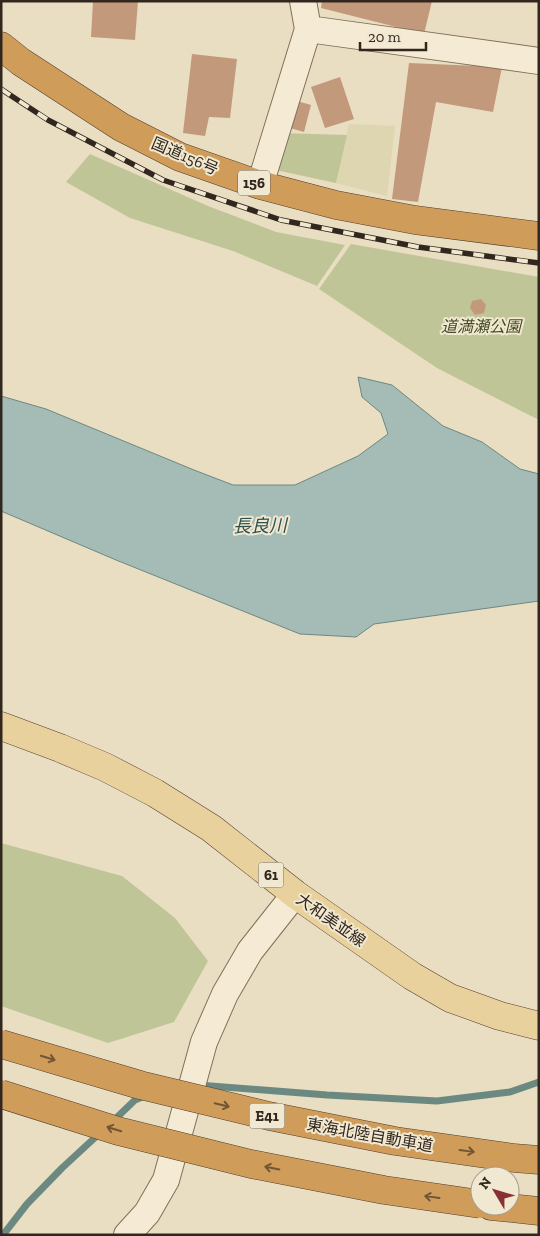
<svg xmlns="http://www.w3.org/2000/svg" width="540" height="1236" viewBox="0 0 540 1236" font-family="'Zilla Slab','Noto Sans JP',serif">
	<style>
		.farmland { fill: #ddd6b0 }
		.green { fill: #c0c597 }
		.water { fill: #a4bcb5; stroke: #6c8981 }
		.lines { fill: none; stroke-linecap: round; stroke-linejoin: round }
		.stream { stroke: #6c8981; stroke-width: 7 }
		.building { fill: #c3997c }
		.minor-casing { stroke: #816f5b; stroke-width: 28 }
		.major-casing { stroke: #4f3e2f; stroke-width: 29 }
		.highway-casing { stroke: #4f3e2f; stroke-width: 29 }
		.minor { stroke: #f5ebd4; stroke-width: 26 }
		.major { stroke: #e9d19d; stroke-width: 28 }
		.highway { stroke: #d09c5a; stroke-width: 28 }
		.rail-casing { stroke: #32271e; stroke-width: 5.5 }
		.rail { stroke: #f1e8d1; stroke-width: 4; stroke-dasharray: 11; stroke-linecap: butt }
		.highway-bridge-casing { stroke: #4f3e2f; stroke-width: 29; stroke-linecap: butt }
		.highway-bridge { stroke: #d09c5a; stroke-width: 28 }
		.oneway { stroke: #715636 }
		.labels { text-anchor: middle; dominant-baseline: central; stroke-width: 4; stroke-linejoin: round; paint-order: stroke }
		.shield { fill: #f1e8d1; stroke: #6b6154; stroke-width: 1 }
		.shield-label { font-size: 15px; font-weight: bold; fill: #32271e }
		.street-label { font-size: 16px; fill: #32271e; stroke: #f1e8d1 }
		.park-label { font-size: 16px; font-style: italic; fill: #434c26; stroke: #f1e8d1 }
		.water-label { font-size: 18px; font-style: italic; fill: #2e504e; stroke: #f1e8d1 }
	</style>
	<rect width="100%" height="100%" fill="#e9ddc2"/>
	<!-- farmland -->
	<path class="farmland" d="M349 124 395 126 387 196 336 183Z"/>
	<!-- green -->
	<path class="green" d="M278 133 347 135 336 183 271 169Z
		M90 154 208 206 276 232 345 245 317 286 233 251 130 218 66 182Z
		M351 244 539 277V420L437 368 319 289Z
		M1 843 122 876 175 918 208 961 174 1022 108 1043 1 1006Z"/>
	<!-- water -->
	<path class="water" d="M358 377 392 385 443 426 482 442 520 469 539 474V601L374 624 356 637 300 634 116 560 1 511V396L46 409 194 470 233 485H295L358 456 388 434 381 413 362 397Z"/>
	<g class="lines">
		<!-- stream -->
		<path class="stream" d="M198 1085 327 1095 437 1101 510 1092 539 1082
			M111 1123 135 1100 145 1096
			M3 1235 27 1204 62 1168 101 1132"/>
	</g>
	<!-- building -->
	<path class="building" d="M93 1H138L135 40 91 37Z
		M322 1H432L424 34 321 8Z
		M192 54 237 59 230 118 209 117 205 136 183 133Z
		M409 63 502 67 493 112 436 102 418 202 392 199Z
		M340 77 354 119 325 128 311 87Z
		M290 99 311 105 304 132 283 126Z
		M481 299 486 305 484 313 475 315 470 308 472 301Z"/>
	<g class="lines">
		<defs>
			<path id="minor" d="M303 1 308 29
				M260 185 308 29 539 61
				M127 1235 147 1213 166 1180 204 1042 225 994 250 951 295 894"/>
			<path id="major" d="M1 726 60 748 105 767 155 793 211 828 295 894 412 976 450 998 500 1016 539 1026"/>
			<path id="highway" d="M1 46 21 62 121 127 180 157 260 185 336 205 415 220 539 236
				M491 1206 539 1211"/>
		</defs>
		<!-- minor casing -->
		<use href="#minor" class="minor-casing"/>
		<!-- major casing -->
		<use href="#major" class="major-casing"/>
		<!-- highway casing -->
		<use href="#highway" class="highway-casing"/>
		<!-- minor -->
		<use href="#minor" class="minor"/>
		<!-- major -->
		<use href="#major" class="major"/>
		<!-- highway -->
		<use href="#highway" class="highway"/>
		<defs>
			<path id="rail" d="M1 89 48 120 163 180 281 220 418 247 539 263"/>
		</defs>
		<!-- rail casing -->
		<use href="#rail" class="rail-casing"/>
		<!-- rail -->
		<use href="#rail" class="rail"/>
		<defs>
			<path id="highway-bridge" d="M1 1044 140 1085 269 1116 395 1141 514 1158 539 1160
				M1 1094 118 1131 251 1164 384 1190 480 1204"/>
		</defs>
		<!-- highway-bridge casing -->
		<use href="#highway-bridge" class="highway-bridge-casing"/>
		<!-- highway-bridge -->
		<use href="#highway-bridge" class="highway-bridge"/>
	</g>
	<!-- one-way arrows -->
	<defs><path id="oneway-shaft" d="M-6 0H5M1.5-3L5.5 0L1.5 3" fill="none" stroke-width="1.6" stroke-linecap="round" stroke-linejoin="round" transform="scale(1.25)"/></defs>
	<g class="oneway">
		<use href="#oneway-shaft" transform="translate(48 1058) rotate(17)"/>
		<use href="#oneway-shaft" transform="translate(222 1105) rotate(13)"/>
		<use href="#oneway-shaft" transform="translate(114 1129) rotate(-163)"/>
		<use href="#oneway-shaft" transform="translate(467 1151) rotate(8)"/>
		<use href="#oneway-shaft" transform="translate(272 1168) rotate(-169)"/>
		<use href="#oneway-shaft" transform="translate(432 1197) rotate(-172)"/>
	</g>
	<g class="labels">
		<!-- shield labels -->
		<g class="shield">
			<rect x="238" y="170.5" width="32" height="25" rx="4"/>
			<rect x="258.5" y="862.5" width="25" height="25" rx="4"/>
			<rect x="249.5" y="1103.5" width="35" height="25" rx="4"/>
		</g>
		<g class="shield-label">
			<text x="254" y="183">156</text>
			<text x="271" y="875">61</text>
			<text x="267" y="1116">E41</text>
		</g>
		<!-- street labels -->
		<g class="street-label">
			<text transform="translate(185 156) rotate(23)">国道156号</text>
			<text transform="translate(331 920) rotate(35)">大和美並線</text>
			<text transform="translate(370 1135) rotate(10)">東海北陸自動車道</text>
		</g>
		<!-- park labels -->
		<g class="park-label">
			<text x="481" y="326">道満瀬公園</text>
		</g>
		<!-- water labels -->
		<g class="water-label">
			<text transform="translate(260 526) rotate(-1)">長良川</text>
		</g>
	</g>
	<!-- border -->
	<rect width="540" height="1236" fill="none" stroke="#32271e" stroke-width="5"/>
	<!-- north arrow -->
	<g transform="translate(495 1191) rotate(308)"><circle r="24" fill="#f1e8d1" stroke="#a59b89"/>
	<path d="M0-4L9 19L0 12L-9 19Z" fill="#893132"/>
	<text y="-8" font-size="14" font-weight="bold" text-anchor="middle" fill="#32271e">N</text>
	</g>
	<!-- scale -->
	<path d="M360 42v8h66v-8" fill="none" stroke="#32271e" stroke-width="2.5"/>
	<text x="368" y="42" font-size="15" fill="#32271e" stroke="#f1e8d1" stroke-width="4" paint-order="stroke">20 m</text>
</svg>
